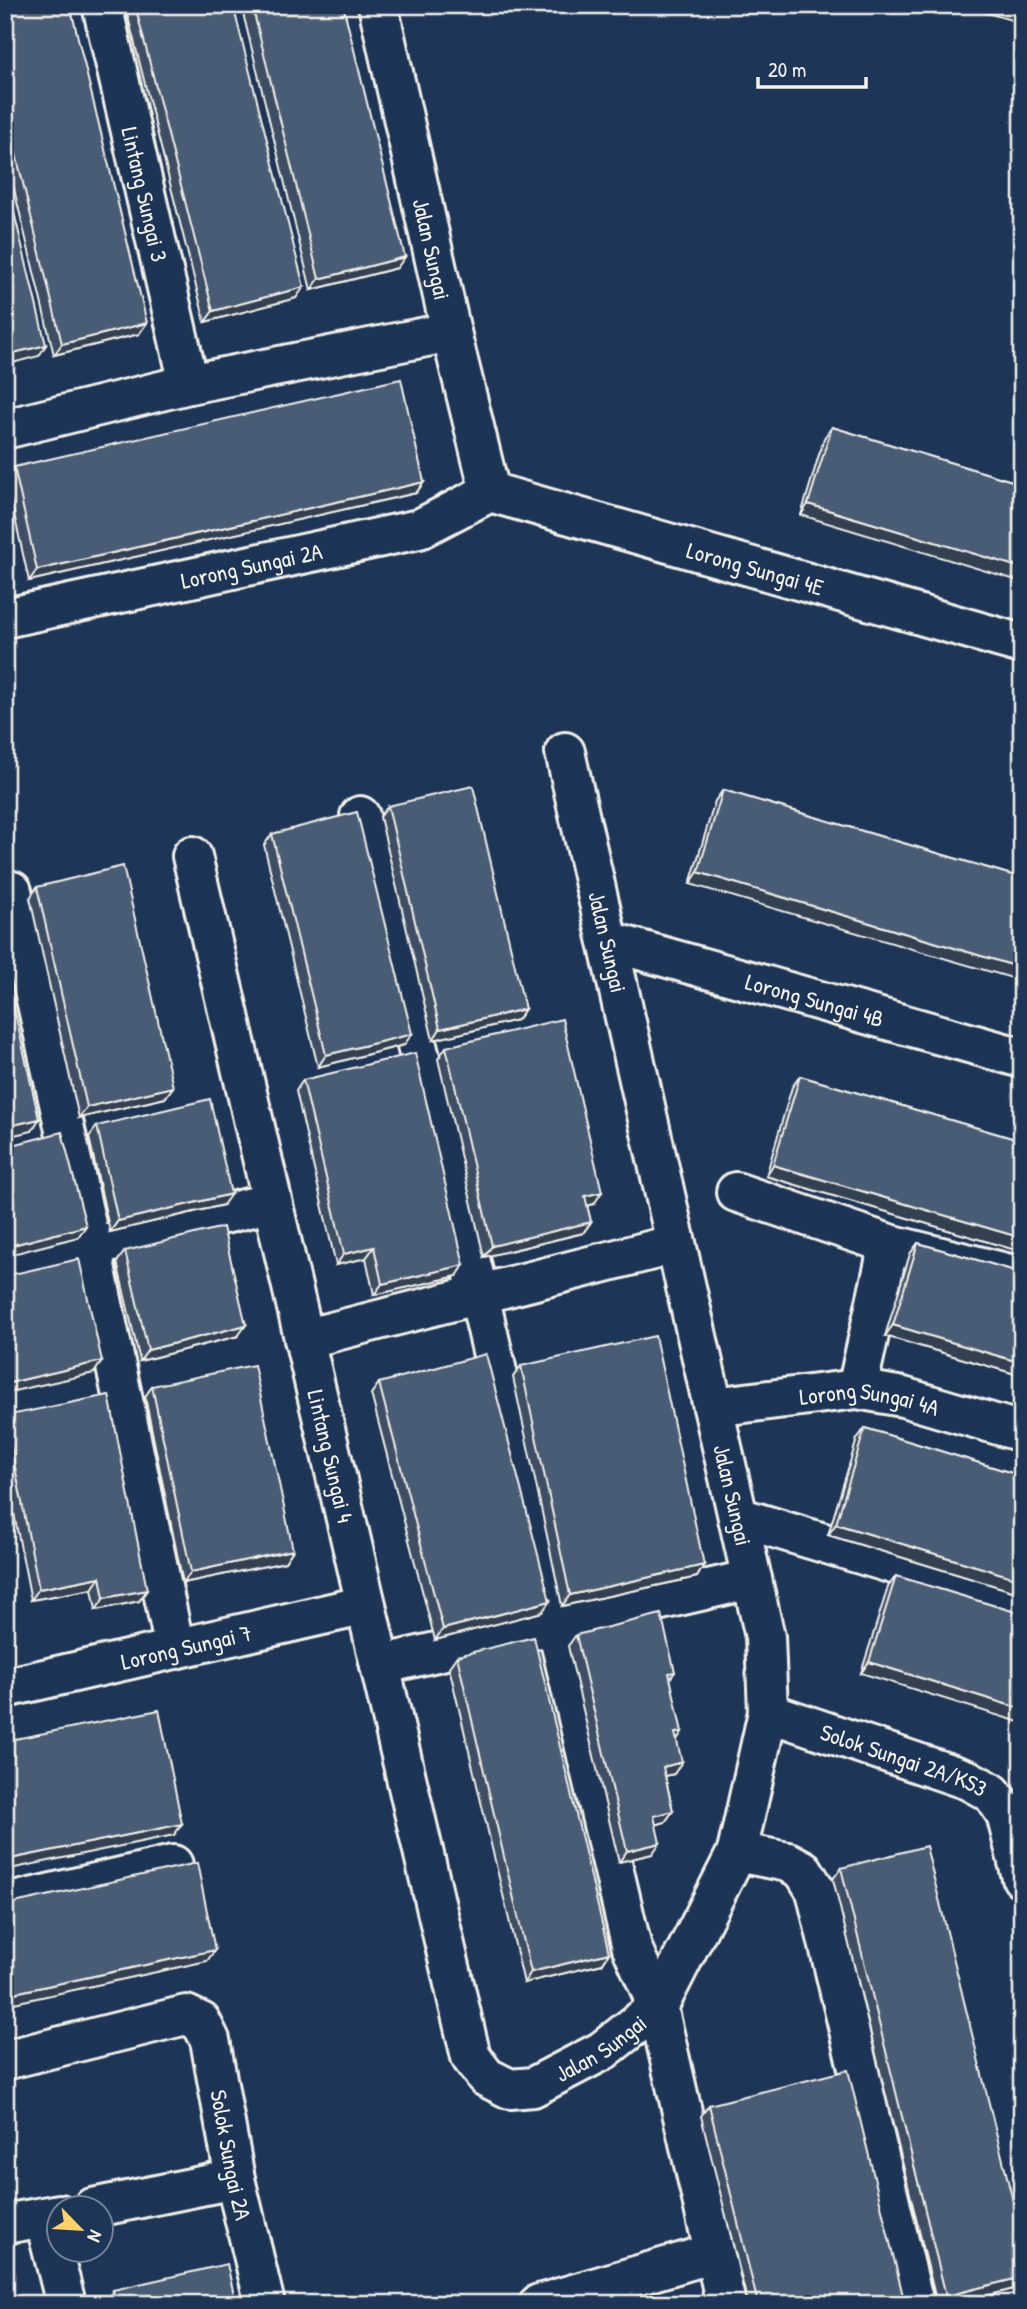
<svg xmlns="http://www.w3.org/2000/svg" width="1027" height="2309" viewBox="0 0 1027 2309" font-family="'Patrick Hand',sans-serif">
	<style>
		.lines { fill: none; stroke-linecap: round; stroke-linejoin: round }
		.minor-casing { stroke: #f4f1e8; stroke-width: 44 }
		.minor { stroke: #1d3557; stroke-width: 38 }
		.wall { fill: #3e4e64; stroke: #f4f1e8; stroke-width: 2 }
		.shaded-wall { fill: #324051; stroke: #f4f1e8; stroke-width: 2 }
		.building { fill: #485b74; stroke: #f4f1e8; stroke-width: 2 }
		.labels { text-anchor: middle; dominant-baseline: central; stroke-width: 5; stroke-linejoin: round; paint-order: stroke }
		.street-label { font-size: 23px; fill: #f4f1e8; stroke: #1d3557 }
	</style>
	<rect width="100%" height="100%" fill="#1d3557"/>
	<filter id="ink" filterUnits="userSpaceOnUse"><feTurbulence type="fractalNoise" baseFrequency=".0143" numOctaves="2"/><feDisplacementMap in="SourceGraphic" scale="14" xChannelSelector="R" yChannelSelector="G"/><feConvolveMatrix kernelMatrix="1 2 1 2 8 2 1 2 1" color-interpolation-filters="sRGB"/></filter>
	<g filter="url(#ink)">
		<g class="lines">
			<defs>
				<g id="minor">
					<path id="s1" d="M102 5 189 384"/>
					<path id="s2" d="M378 5 451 332 490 492"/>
					<path d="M5 429 189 384 451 332"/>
					<path id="s3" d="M490 492 1022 644"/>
					<path id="s4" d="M5 618 419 529 490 492"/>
					<path d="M360 816 479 1295 632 1948 658 2007 726 2304"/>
					<path id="s5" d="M192 856 471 2057 486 2077 510 2089 533 2087 602 2051 658 2007 737 1852 768 1712 765 1637 565 752"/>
					<path d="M12 891 91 1247 175 1649"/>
					<path id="s6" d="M608 941 1022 1058"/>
					<path d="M736 1192 889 1244 1022 1277"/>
					<path d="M5 1269 272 1202"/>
					<path d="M304 1339 676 1244"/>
					<path d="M857 1389 889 1244"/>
					<path id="s7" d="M713 1407 857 1389 903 1397 1022 1432"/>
					<path d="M738 1517 1022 1603"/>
					<path d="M380 1665 752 1579"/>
					<path id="s8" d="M5 1688 366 1605"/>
					<path id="s9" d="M768 1712 968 1780 992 1793 1006 1814 1022 1878"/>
					<path d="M737 1852 788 1862 803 1870 816 1891 914 2304"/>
					<path d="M5 1904 173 1865"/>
					<path id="s10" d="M5 2060 186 2015 201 2022 210 2040 235 2179 265 2304"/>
					<path d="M92 2208 235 2179"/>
					<path d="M44 2217 66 2304"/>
					<path d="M5 2224 60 2214"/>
					<path d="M539 2304 714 2253"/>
					<path d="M963 2304 1022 2291"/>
				</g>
			</defs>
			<!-- minor casing -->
			<use href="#minor" class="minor-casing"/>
			<!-- minor -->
			<use href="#minor" class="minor"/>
		</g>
		<!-- wall -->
		<path class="wall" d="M5 5 139 334 54 355 5 152Z
			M125 5H233L296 298 205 322Z
			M241 5H343L397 268 311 290Z
			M832 427 1022 484 801 515 824 438Z
			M14 467 424 482 416 493 29 581 6 478Z
			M723 790 1022 878 690 884 715 801Z
			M388 806 525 1009 517 1020 433 1040 380 817Z
			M272 834 404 1045 318 1067 264 845Z
			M37 887 173 1087 165 1098 79 1118 30 898Z
			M446 1047 594 1204 587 1205 591 1222 583 1233 484 1257 438 1059Z
			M800 1076 1022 1141V1252L766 1176 792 1087Z
			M303 1080 457 1276 374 1295 366 1258 336 1265 296 1091Z
			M97 1126 223 1205 110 1232 89 1137Z
			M918 1243 1022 1273V1376L885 1336 910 1254Z
			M125 1251 238 1336 140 1361 117 1262Z
			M521 1366 704 1565 697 1577 562 1606 513 1377Z
			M379 1383 542 1612 435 1640 371 1394Z
			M152 1386 293 1550 285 1562 183 1583 145 1397Z
			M5 1416 147 1590 139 1601 96 1610 92 1589 31 1600 5 1468Z
			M865 1428 1022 1476V1594L828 1535 857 1439Z
			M896 1576 1022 1614 861 1673 888 1587Z
			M576 1635 675 1672 670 1679 677 1740 674 1774 665 1776 673 1811 665 1822 656 1825 652 1854 619 1862 568 1646Z
			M457 1656 609 1953 602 1964 524 1983 449 1667Z
			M841 1868 1022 2287 953 2304H937L833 1879Z
			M709 2105 905 2304H748L701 2116Z
			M113 2290 236 2304H106V2301Z"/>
		<!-- shaded-wall -->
		<path class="shaded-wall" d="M959 5H1006L1022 10V23Z
			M405 257 397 268 311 290 319 279Z
			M304 287 296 298 205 322 213 311Z
			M147 323 139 334 54 355 62 344Z
			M46 345 39 356 5 365V355Z
			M424 482 416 493 29 581 37 570Z
			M808 504 1022 568V582L801 515Z
			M698 872 1022 968V981L690 884Z
			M525 1009 517 1020 433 1040 440 1029Z
			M412 1034 404 1045 318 1067 326 1055Z
			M173 1087 165 1098 79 1118 87 1107Z
			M39 1119 32 1131 5 1137V1127Z
			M773 1165 1022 1238V1252L766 1176Z
			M602 1192 594 1204 577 1208 585 1196Z
			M231 1194 223 1205 110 1232 118 1221Z
			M591 1222 583 1233 484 1257 492 1246Z
			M86 1226 78 1237 5 1256V1247Z
			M374 1247 366 1258 336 1265 344 1254Z
			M464 1265 457 1276 374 1295 382 1284Z
			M246 1325 238 1336 140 1361 148 1350Z
			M893 1325 1022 1363V1376L885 1336Z
			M102 1361 94 1373 5 1393V1384Z
			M836 1524 1022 1580V1594L828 1535Z
			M293 1550 285 1562 183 1583 191 1572Z
			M704 1565 697 1577 562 1606 570 1595Z
			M100 1577 92 1589 31 1600 39 1589Z
			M147 1590 139 1601 96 1610 104 1598Z
			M550 1601 542 1612 435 1640 443 1629Z
			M869 1662 1022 1709V1723L861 1673Z
			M682 1732 675 1743V1733Z
			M682 1762 674 1774 655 1778 663 1767Z
			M673 1811 665 1822 646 1827 654 1816Z
			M182 1824 174 1835 5 1870V1860Z
			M660 1843 652 1854 619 1862 627 1851Z
			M215 1950 207 1961 5 2005V1995Z
			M609 1953 602 1964 524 1983 531 1972Z
			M1022 2277V2287L953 2304H941L946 2296Z"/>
		<!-- building -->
		<path class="building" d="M5 5H70L147 323 62 344 5 109Z
			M135 5H233L304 287 213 311Z
			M252 5H343L405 257 319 279Z
			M1006 5H1022V10Z
			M5 175 46 345 5 355Z
			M401 379 424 482 37 570 14 467Z
			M832 427 1022 484V568L808 504Z
			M473 786 525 1009 440 1029 388 806Z
			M723 790 1022 878V968L698 872Z
			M357 812 412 1034 326 1055 272 834Z
			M123 866 173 1087 87 1107 37 887Z
			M5 968 39 1119 5 1127Z
			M562 1019 602 1192 585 1196 591 1222 492 1246 446 1047Z
			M415 1053 464 1265 382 1284 374 1247 344 1254 303 1080Z
			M800 1076 1022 1141V1238L773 1165Z
			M210 1099 231 1194 118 1221 97 1126Z
			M62 1132 86 1226 5 1247V1147Z
			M223 1227 246 1325 148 1350 125 1251Z
			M918 1243 1022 1273V1363L893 1325Z
			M79 1259 102 1361 5 1384V1276Z
			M655 1336 704 1565 570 1595 521 1366Z
			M486 1354 550 1601 443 1629 379 1383Z
			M254 1365 293 1550 191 1572 152 1386Z
			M109 1395 147 1590 104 1598 100 1577 39 1589 5 1416Z
			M865 1428 1022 1476V1580L836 1524Z
			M896 1576 1022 1614V1709L869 1662Z
			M661 1614 675 1672 669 1673 682 1732 675 1733 682 1762 663 1767 673 1811 654 1816 660 1843 627 1851 576 1635Z
			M534 1637 609 1953 531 1972 457 1656Z
			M159 1710 182 1824 5 1860V1741Z
			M926 1846 1022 2238V2277L946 2296 841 1868Z
			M197 1863 215 1950 5 1995V1905Z
			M848 2070 905 2304H758L709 2105Z
			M227 2264 236 2304H116L113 2290Z"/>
	</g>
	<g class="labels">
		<!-- street labels -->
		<g class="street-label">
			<text stroke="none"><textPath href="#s1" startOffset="194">Lintang Sungai 3</textPath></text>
			<text stroke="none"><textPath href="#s2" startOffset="250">Jalan Sungai</textPath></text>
			<text stroke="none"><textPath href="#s4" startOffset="252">Lorong Sungai 2A</textPath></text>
			<text stroke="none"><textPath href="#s3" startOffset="276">Lorong Sungai 4E</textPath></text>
			<text transform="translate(608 942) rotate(77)">Jalan Sungai</text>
			<text stroke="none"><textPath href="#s6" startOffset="215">Lorong Sungai 4B</textPath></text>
			<text stroke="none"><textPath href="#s7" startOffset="158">Lorong Sungai 4A</textPath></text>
			<text stroke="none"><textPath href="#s5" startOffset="616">Lintang Sungai 4</textPath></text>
			<text transform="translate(733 1495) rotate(77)">Jalan Sungai</text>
			<text stroke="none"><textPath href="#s8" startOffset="186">Lorong Sungai 7</textPath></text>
			<text stroke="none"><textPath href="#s9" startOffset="144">Solok Sungai 2A/KS3</textPath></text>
			<text stroke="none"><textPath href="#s5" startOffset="1386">Jalan Sungai</textPath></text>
			<text stroke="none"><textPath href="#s10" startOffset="340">Solok Sungai 2A</textPath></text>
		</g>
	</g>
	<!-- margin -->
	<rect width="1027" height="2309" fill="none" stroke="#1d3557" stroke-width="28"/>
	<rect x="14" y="14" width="999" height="2281" fill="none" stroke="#f4f1e8" stroke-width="2.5" filter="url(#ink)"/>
	<!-- north arrow -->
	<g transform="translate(80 2229) rotate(115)"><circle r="33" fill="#1d3557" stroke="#738091" stroke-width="2"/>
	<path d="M0-5L12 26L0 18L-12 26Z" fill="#ffd166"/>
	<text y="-10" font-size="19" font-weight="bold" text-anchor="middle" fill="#f4f1e8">N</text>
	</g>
	<!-- scale -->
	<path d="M758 77v10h108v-10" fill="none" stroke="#f4f1e8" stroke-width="3.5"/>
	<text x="768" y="77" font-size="21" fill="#f4f1e8" stroke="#1d3557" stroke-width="5" paint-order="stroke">20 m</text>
</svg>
